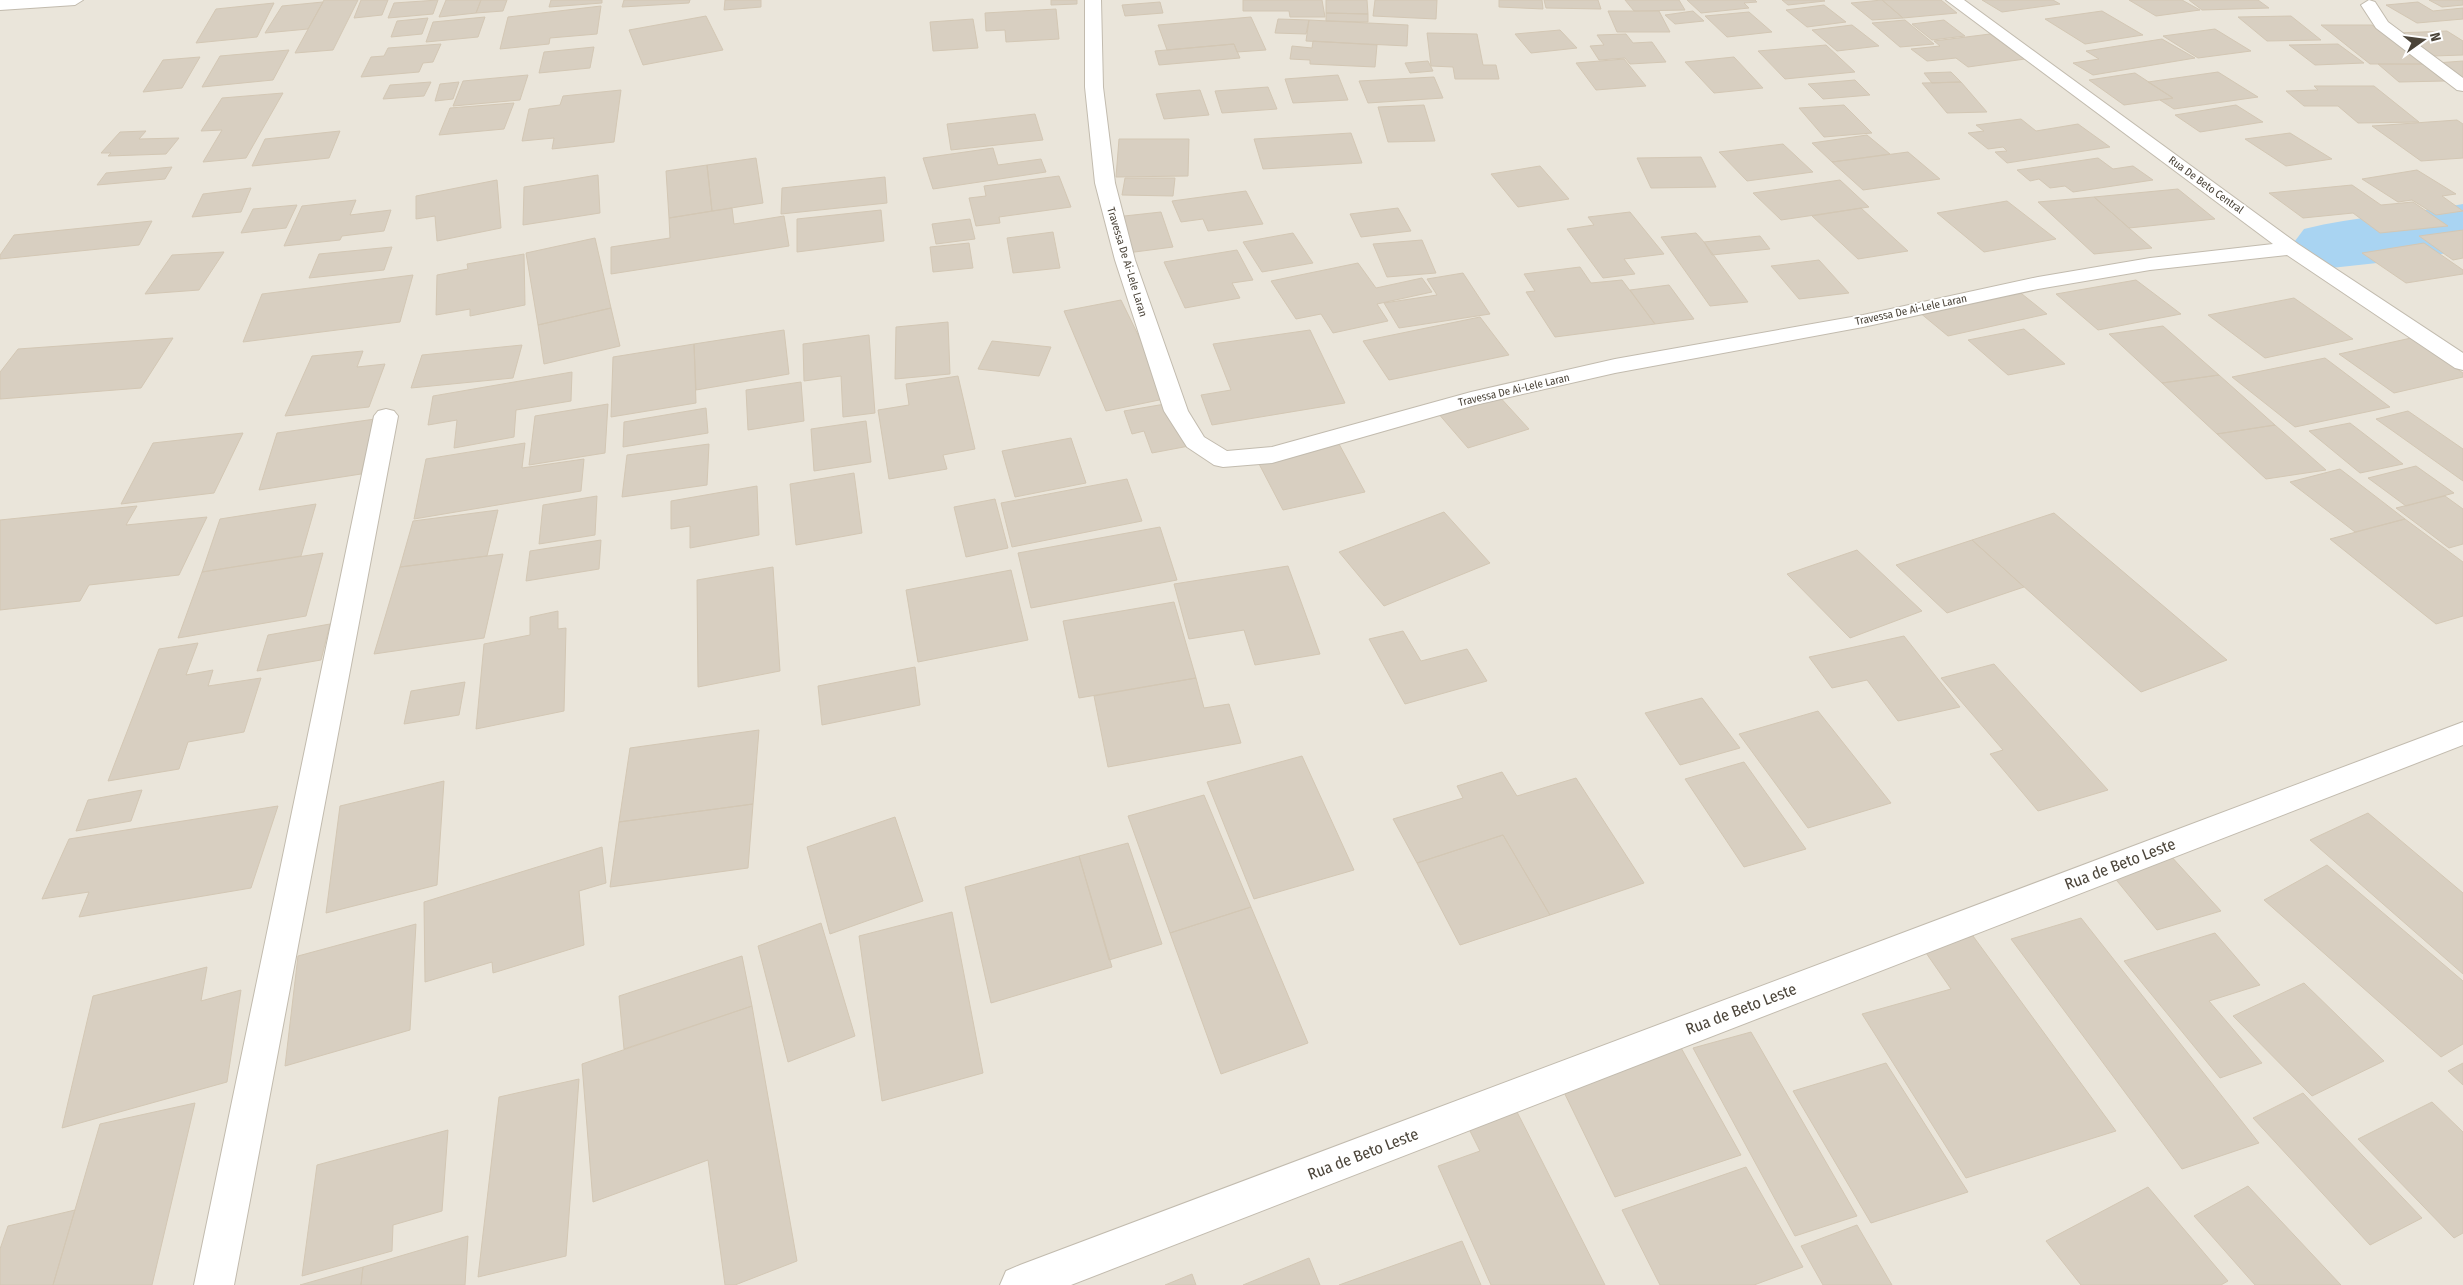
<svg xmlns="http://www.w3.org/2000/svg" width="2463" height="1285" viewBox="0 0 2463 1285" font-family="'Fira Sans Condensed',sans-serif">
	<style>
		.residential { fill: #eae5da }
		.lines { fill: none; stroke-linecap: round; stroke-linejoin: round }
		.river { fill: #a9d4f2; fill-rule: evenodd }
		.building { fill: #d8cfc1; stroke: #d3c7b4 }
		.minor-casing { stroke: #c2bbae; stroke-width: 2 }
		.minor { fill: #fff; fill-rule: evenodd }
		.labels { text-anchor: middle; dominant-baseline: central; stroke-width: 4; stroke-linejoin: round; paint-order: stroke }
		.far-street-label { font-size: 11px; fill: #4b4439; stroke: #fff }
		.near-street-label { font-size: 16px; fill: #4b4439; stroke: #fff }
	</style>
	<rect width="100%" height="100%" fill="#f6f3ec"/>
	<!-- residential -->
	<path class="residential" d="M0 0H2463V1285H0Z"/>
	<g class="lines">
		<!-- river -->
		<path class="river" d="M2463 204V250L2414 259 2331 268 2304 261 2292 245 2304 229C2356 216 2410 214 2463 204Z"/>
	</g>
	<!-- building -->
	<path class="building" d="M324 0H358L333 50 295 53Z
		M361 0H388L382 15 354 18Z
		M438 0 433 14 388 18 394 3Z
		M446 0H481L476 13 439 17Z
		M481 0H507L503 11 476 13Z
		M551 0H602V3L549 7Z
		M624 0H690L689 3 622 7Z
		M725 0H761V7L724 10Z
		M1051 0H1077V4L1051 5Z
		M1243 0H1322L1325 17H1290L1289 11H1243Z
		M1326 0H1367L1368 14 1326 13Z
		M1375 0H1437L1436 19 1373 16Z
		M1499 0H1542L1543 9 1499 7Z
		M1544 0H1598L1601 9 1546 8Z
		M1625 0H1679L1685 10 1634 11Z
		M1687 0H1755L1757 2 1744 3 1749 8 1701 13Z
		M1782 0H1823L1825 1 1788 5Z
		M1882 0 1903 18 1872 20 1851 3Z
		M1882 0H1941L1957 13 1903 18Z
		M1982 0H2053L2060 4 2002 12Z
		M2129 0H2182L2200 10 2156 16Z
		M2189 0H2258L2269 8 2202 10Z
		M2429 0H2463V5L2442 7Z
		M323 2 308 29 265 33 282 6Z
		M1160 2 1163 13 1125 16 1122 5Z
		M2418 2 2433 11 2463 8V19L2417 23 2386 5Z
		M274 3 257 37 196 43 216 9Z
		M1824 5 1846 22 1807 27 1786 10Z
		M601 6 597 34 550 38 549 44 500 49 508 17Z
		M1056 9 1059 39 1006 42 1005 30 986 31 985 13Z
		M1608 11H1659L1670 32H1617Z
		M1693 11 1704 21 1675 24 1665 15Z
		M2102 11 2143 35 2085 44 2045 19Z
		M1749 12 1772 32 1727 37 1705 16Z
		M1326 13 1368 14V22L1326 21Z
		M706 16 723 50 643 65 629 30Z
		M2291 16 2321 40 2267 41 2238 17Z
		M485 17 478 37 426 42 433 22Z
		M1251 17 1266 50 1237 52 1234 44 1167 50 1158 25Z
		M428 18 422 34 391 37 397 21Z
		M973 19 978 48 933 51 930 22Z
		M1278 19 1309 20 1306 34 1275 33Z
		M1309 20 1408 25 1407 46 1306 41Z
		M1905 20 1934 44 1900 47 1872 23Z
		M1944 20 1965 36 1932 40 1912 24Z
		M1852 25 1879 46 1837 51 1812 30Z
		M2321 25H2372L2423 64H2370Z
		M2215 29 2251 51 2198 58 2163 36Z
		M1560 30 1577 48 1531 53 1515 34Z
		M2447 31 2463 41V55L2433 56 2397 33Z
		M1427 33 1477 34 1483 65H1496L1499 79H1455L1453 67 1431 66Z
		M1626 34 1633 43 1652 42 1666 62 1630 64 1625 58 1599 60 1590 46 1604 45 1597 35Z
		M1990 34 2025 59 1968 67 1956 58 1927 61 1911 49 1940 46 1934 41Z
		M2162 39 2195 58 2093 75 2073 63 2099 59 2086 51Z
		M1313 41 1377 45 1375 67 1310 64V60L1290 59 1292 46 1312 48Z
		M441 44 433 62 423 63 419 72 361 77 371 57 384 56 388 48Z
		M1234 44 1240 58 1159 65 1155 51Z
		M2338 44 2364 63 2315 65 2289 45Z
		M1826 45 1855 72 1785 79 1758 51Z
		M594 47 590 68 539 73 544 52Z
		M289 50 273 80 202 87 220 56Z
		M200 57 182 88 143 92 163 60Z
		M1734 57 1763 88 1714 93 1685 62Z
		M1624 59 1646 86 1596 90 1576 63Z
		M1428 61 1433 71 1410 73 1405 63Z
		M2463 61V79L2436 63Z
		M2378 64H2423L2445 81 2399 82Z
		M1951 72 1961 82 1932 83 1924 73Z
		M2218 72 2258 97 2174 109 2160 100 2173 98 2148 82Z
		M2135 73 2173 98 2124 105 2089 80Z
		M528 75 520 100 453 106 463 81Z
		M1338 75 1348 100 1293 103 1285 79Z
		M1434 77 1443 98 1368 103 1359 81Z
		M1855 80 1870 95 1823 99 1808 84Z
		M431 82 424 96 383 99 390 85Z
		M459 82 453 99 435 101 440 84Z
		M1961 82 1987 112 1947 113 1922 83Z
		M2314 86H2374L2419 122 2358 123 2338 106H2304L2286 91 2318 90Z
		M1268 87 1277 109 1222 113 1215 91Z
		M621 90 614 142 552 149 554 138 522 141 529 109 560 105 563 96Z
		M1200 90 1209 115 1164 119 1156 94Z
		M283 93 246 158 203 162 222 130 201 131 222 98Z
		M514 103 504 129 439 135 450 108Z
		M1424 105 1435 141 1388 142 1378 107Z
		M1844 105 1872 133 1824 137 1799 108Z
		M2236 105 2263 122 2200 132 2175 115Z
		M1035 114 1043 140 951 150 947 124Z
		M2021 119 2036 131 2078 124 2110 147 2007 163 1995 152 2007 151 2003 147 1988 149 1968 133 1984 131 1976 125Z
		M2457 120 2463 124V158L2421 161 2372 126Z
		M146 131 139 139 179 138 166 154 108 156 111 153H101L120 132Z
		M340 131 329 158 252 166 265 139Z
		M1351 133 1362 163 1263 169 1254 139Z
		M2290 133 2332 159 2286 166 2245 139Z
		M1867 135 1890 154 1832 162 1812 143Z
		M1119 139H1189L1188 176 1116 177Z
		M1783 144 1813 172 1747 181 1719 152Z
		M993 148 998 165 1041 159 1046 172 933 189 923 158Z
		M1908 152 1940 179 1863 190 1832 162Z
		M1701 157 1716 187 1651 188 1637 158Z
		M756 158 763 203 712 211 707 165Z
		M2098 158 2113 169 2133 166 2153 180 2073 192 2065 186 2050 188 2039 179 2030 181 2017 170Z
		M707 165 712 211 669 218 666 171Z
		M1540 166 1569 199 1518 207 1491 174Z
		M172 167 165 179 97 185 106 173Z
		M2417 170 2456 194 2442 196 2463 211 2436 215 2412 200 2398 202 2362 179Z
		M598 175 600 213 523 225 524 187Z
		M1059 176 1071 207 999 217 1000 223 976 226 969 198 986 196 984 186Z
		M885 177 887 203 781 214 782 188Z
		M1125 178H1175L1173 196 1122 195Z
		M497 180 501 228 437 241 435 216 416 219V196Z
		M1840 180 1869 207 1781 220 1753 193Z
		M2352 185 2381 205 2413 202 2448 226 2380 233 2353 213 2303 218 2269 193Z
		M251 188 241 212 192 217 203 194Z
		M2178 189 2215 219 2129 228 2094 197Z
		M1246 191 1263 224 1208 231 1203 219 1181 222 1172 201Z
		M2094 197 2129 228 2152 248 2094 254 2038 202Z
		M356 200 350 215 391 210 384 231 342 236 340 240 284 246 302 206Z
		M2007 201 2056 239 1984 252 1937 213Z
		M297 205 286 228 241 233 253 209Z
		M732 208 734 224 784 216 789 246 611 274V247L670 238 669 218Z
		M1398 208 1411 231 1361 237 1350 214Z
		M1861 208 1908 251 1858 259 1812 216Z
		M881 210 884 241 797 252V219Z
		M1161 212 1173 247 1127 253 1115 217Z
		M1630 212 1664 254 1624 259 1635 274 1603 278 1567 229 1594 225 1588 217Z
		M970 219 975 239 936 244 932 224Z
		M152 221 139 245 0 259V255L14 235Z
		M2463 230V258L2453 260 2419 236Z
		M1053 232 1060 268 1013 273 1007 238Z
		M1293 233 1313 263 1262 272 1243 242Z
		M1696 233 1704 242 1748 302 1710 306 1661 237Z
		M1760 236 1770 249 1712 255 1704 242Z
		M595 238 611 308 538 325 526 253Z
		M1422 240 1436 273 1387 277 1373 244Z
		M969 243 973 268 933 272 930 247Z
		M2424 243 2463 270V274L2406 283 2362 253Z
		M392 247 384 270 309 278 319 254Z
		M1237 250 1253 280 1232 283 1240 298 1185 308 1164 262Z
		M224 252 199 290 145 294 172 255Z
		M524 254 525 305 470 316V309L436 315 437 275 468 269 467 264Z
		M1819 260 1849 293 1799 299 1771 266Z
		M1358 263 1376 288 1422 278 1432 292 1377 304 1388 321 1333 333 1321 314 1296 319 1271 281Z
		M1580 267 1591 283 1622 280 1655 324 1555 337 1526 292 1535 291 1524 274Z
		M1463 273 1490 314 1399 328 1384 303 1437 295 1427 279Z
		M413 275 400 322 243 342 262 294Z
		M2136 280 2181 314 2098 330 2056 294Z
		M1669 285 1694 319 1655 324 1630 290Z
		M2017 290 2047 314 1948 336 1919 312Z
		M2294 298 2353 339 2265 358 2208 315Z
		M1121 300 1169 398 1106 411 1064 311Z
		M611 308 620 346 544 364 538 325Z
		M1480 317 1509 355 1389 380 1363 341Z
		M948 322 950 374 895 379 896 327Z
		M2163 326 2219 375 2162 383 2109 334Z
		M2024 329 2065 364 2008 375 1968 340Z
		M784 330 789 374 696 390 694 344Z
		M1310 330 1345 403 1212 425 1201 395 1231 390 1213 344Z
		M869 335 875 413 843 417 841 376 804 381 803 344Z
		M173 338 141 388 0 399V372L18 349Z
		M2411 338 2463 373V377L2394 393 2339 354Z
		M992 341 1051 347 1039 376 978 369Z
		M694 344 696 403 611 417 613 357Z
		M522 345 513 378 411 388 422 355Z
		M363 351 357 367 385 364 369 407 285 416 312 356Z
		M2325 358 2390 407 2295 427 2232 377Z
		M572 372 571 401 516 410 514 437 454 448 457 420 428 425 433 396Z
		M2219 375 2275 425 2217 434 2162 383Z
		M958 376 975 449 943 455 947 469 889 479 878 410 909 405 906 384Z
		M801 382 804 421 748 430 746 390Z
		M1497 394 1529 429 1468 448 1437 412Z
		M1171 403 1189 446 1152 453 1144 431 1132 434 1124 411Z
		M608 404 605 453 529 465 535 416Z
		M706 408 708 433 623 447 624 422Z
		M2408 411 2463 449V481L2376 419Z
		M375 419 361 474 259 490 277 433Z
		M866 421 871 462 814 471 811 429Z
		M2350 423 2403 464 2360 473 2309 431Z
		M2275 425 2326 470 2266 479 2217 434Z
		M243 433 214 493 121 504 153 443Z
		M1071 438 1086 483 1015 497 1002 451Z
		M525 443 522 468 584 459 581 491 414 519 426 459Z
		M709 444 707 485 622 497 627 455Z
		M1339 444 1365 492 1283 510 1258 462Z
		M2416 466 2454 493 2406 506 2368 478Z
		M2340 469 2405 519 2355 532 2290 482Z
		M854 473 862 533 796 545 790 484Z
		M1127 479 1142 521 1012 547 1001 503Z
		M757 486 759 535 690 548V526L671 529V501Z
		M597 496 595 535 539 544 543 505Z
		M2445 496 2463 509V544L2449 548 2396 508Z
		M995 499 1008 548 966 557 954 507Z
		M316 504 301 556 202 572 220 519Z
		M137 506 126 525 207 517 179 575 89 585 80 601 0 610V520Z
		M498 510 487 556 400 567 413 521Z
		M1444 512 1490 563 1384 606 1339 552Z
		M2054 513 2227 660 2141 692 1972 540Z
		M2405 519 2463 562V616L2436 624 2330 539Z
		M1160 527 1177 580 1031 608 1018 553Z
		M601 540 599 569 526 581 530 551Z
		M1972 540 2024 587 1947 613 1896 565Z
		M1857 550 1922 611 1850 638 1787 574Z
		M323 553 306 616 178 638 202 572Z
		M503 554 484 638 374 654 400 567Z
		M1288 566 1320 654 1255 665 1244 630 1189 639 1174 584Z
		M773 567 780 671 698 687 697 580Z
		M1011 570 1028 640 918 662 906 590Z
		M1174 602 1196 678 1079 698 1063 621Z
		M558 611V629L566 628 564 711 476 729 484 644 530 635V617Z
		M330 624 321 660 257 671 268 635Z
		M1403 631 1421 661 1467 649 1487 681 1405 704 1369 639Z
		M1904 636 1960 707 1898 721 1867 680 1832 688 1809 657Z
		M198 643 186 675 213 670 208 686 261 678 244 732 188 742 179 769 108 781 159 649Z
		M1994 664 2108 790 2038 811 1990 754 2003 750 1941 678Z
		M915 667 920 705 822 725 818 686Z
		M1196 678 1204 708 1229 704 1241 743 1108 767 1094 696Z
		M465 682 459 715 404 724 411 691Z
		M1702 698 1740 748 1680 765 1645 713Z
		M1818 711 1891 803 1808 828 1739 734Z
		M759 730 753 804 619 822 630 748Z
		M1302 756 1354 870 1254 899 1207 782Z
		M1744 762 1806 849 1744 867 1685 779Z
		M1502 772 1517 796 1576 778 1644 883 1550 915 1503 835 1417 863 1393 819 1463 798 1457 786Z
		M444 781 437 885 326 913 340 806Z
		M142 790 131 821 76 831 88 800Z
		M1204 795 1251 907 1170 933 1128 816Z
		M753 804 748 868 610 887 619 822Z
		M278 806 251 888 79 917 89 892 42 899 69 839Z
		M2368 813 2463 893V974L2310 840Z
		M895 817 923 901 830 934 807 847Z
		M1503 835 1550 915 1460 945 1417 863Z
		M1128 843 1162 944 1109 960 1079 856Z
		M602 847 606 883 579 891 584 945 493 973 492 962 425 982 424 902Z
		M2169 854 2221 911 2157 930 2109 871Z
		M1079 856 1112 967 991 1003 965 887Z
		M2327 865 2463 981V1044L2441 1057 2264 900Z
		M1251 907 1308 1043 1221 1074 1170 933Z
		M952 912 983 1073 882 1101 859 936Z
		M2081 918 2259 1143 2182 1169 2011 939Z
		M821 923 855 1036 788 1062 758 946Z
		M416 924 410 1030 285 1066 298 956Z
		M2215 933 2260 985 2209 1001 2262 1063 2220 1078 2124 961Z
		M1973 936 2116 1131 1966 1178 1862 1014 1951 989 1924 950Z
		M742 956 752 1006 624 1049 619 996Z
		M207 967 201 1001 241 990 227 1082 62 1128 93 996Z
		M2304 983 2384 1061 2312 1096 2233 1016Z
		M752 1006 797 1261 735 1285H725L708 1160 593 1202 582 1064Z
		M1751 1032 1857 1216 1795 1236 1693 1048Z
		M1680 1046 1741 1155 1615 1197 1560 1084Z
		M1886 1063 1968 1192 1871 1223 1793 1091Z
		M2463 1063V1085L2448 1071Z
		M579 1079 566 1256 478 1277 499 1097Z
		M2303 1093 2422 1218 2370 1245 2253 1118Z
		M2432 1102 2463 1132V1233L2454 1238 2358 1139Z
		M195 1103 152 1285H53L100 1124Z
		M1516 1110 1605 1285H1491L1438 1166 1480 1151 1468 1127Z
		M448 1130 442 1211 393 1225 392 1251 302 1276 317 1165Z
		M1746 1167 1803 1267 1754 1285H1660L1622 1210Z
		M2248 1186 2341 1285H2255L2194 1216Z
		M2148 1187 2228 1281 2221 1285H2081L2046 1241Z
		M75 1210 53 1285H0V1249L8 1226Z
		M1857 1225 1892 1285H1823L1801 1246Z
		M468 1236 465 1285H361L363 1267Z
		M1462 1241 1481 1285H1339Z
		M1309 1258 1320 1285H1243Z
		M363 1267 361 1285H300Z
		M1192 1274 1196 1285H1165Z"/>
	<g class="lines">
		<defs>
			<path id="minor" d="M0 0H83L75 5 0 10Z
				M1085 0H1101L1103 87 1115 183 1135 260 1188 411 1204 437 1227 451 1272 447 1471 392 1615 359 1863 315 2038 277 2150 258 2273 244 1946 0H1964L2298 244 2463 353V370L2455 368 2287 255 2150 270 2038 289 1863 327 1615 373 1475 405 1272 463 1223 467 1214 465 1187 447 1164 411 1115 260 1095 183 1085 87Z
				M2369 0 2375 2 2388 22 2463 78V91L2457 90 2376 28 2361 5Z
				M386 409 394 411 398 416 234 1285H194L374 416 378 411Z
				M2463 722V745L1071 1285H1000L1006 1271 1020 1265Z"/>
		</defs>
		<!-- minor casing -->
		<use href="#minor" class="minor-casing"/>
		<!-- minor -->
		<use href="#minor" class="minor"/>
	</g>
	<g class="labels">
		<!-- far-street labels -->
		<g class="far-street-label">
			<text transform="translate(2206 185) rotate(36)">Rua De Beto Central</text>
			<text transform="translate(1127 262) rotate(73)">Travessa De Ai-Lele Laran</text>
			<text transform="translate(1911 310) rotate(-12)">Travessa De Ai-Lele Laran</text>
			<text transform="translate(1514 390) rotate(-13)">Travessa De Ai-Lele Laran</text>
		</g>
		<!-- near-street labels -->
		<g class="near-street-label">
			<text transform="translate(2120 864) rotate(-21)">Rua de Beto Leste</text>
			<text transform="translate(1741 1009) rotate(-21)">Rua de Beto Leste</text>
			<text transform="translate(1363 1154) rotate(-21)">Rua de Beto Leste</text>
		</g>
	</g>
	<!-- north arrow -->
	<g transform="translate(2423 40) rotate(76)" stroke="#ffffff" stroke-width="4" paint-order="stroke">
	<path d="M0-4L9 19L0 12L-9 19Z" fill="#4b4439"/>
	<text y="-8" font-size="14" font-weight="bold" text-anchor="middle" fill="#4b4439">N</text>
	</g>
</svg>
